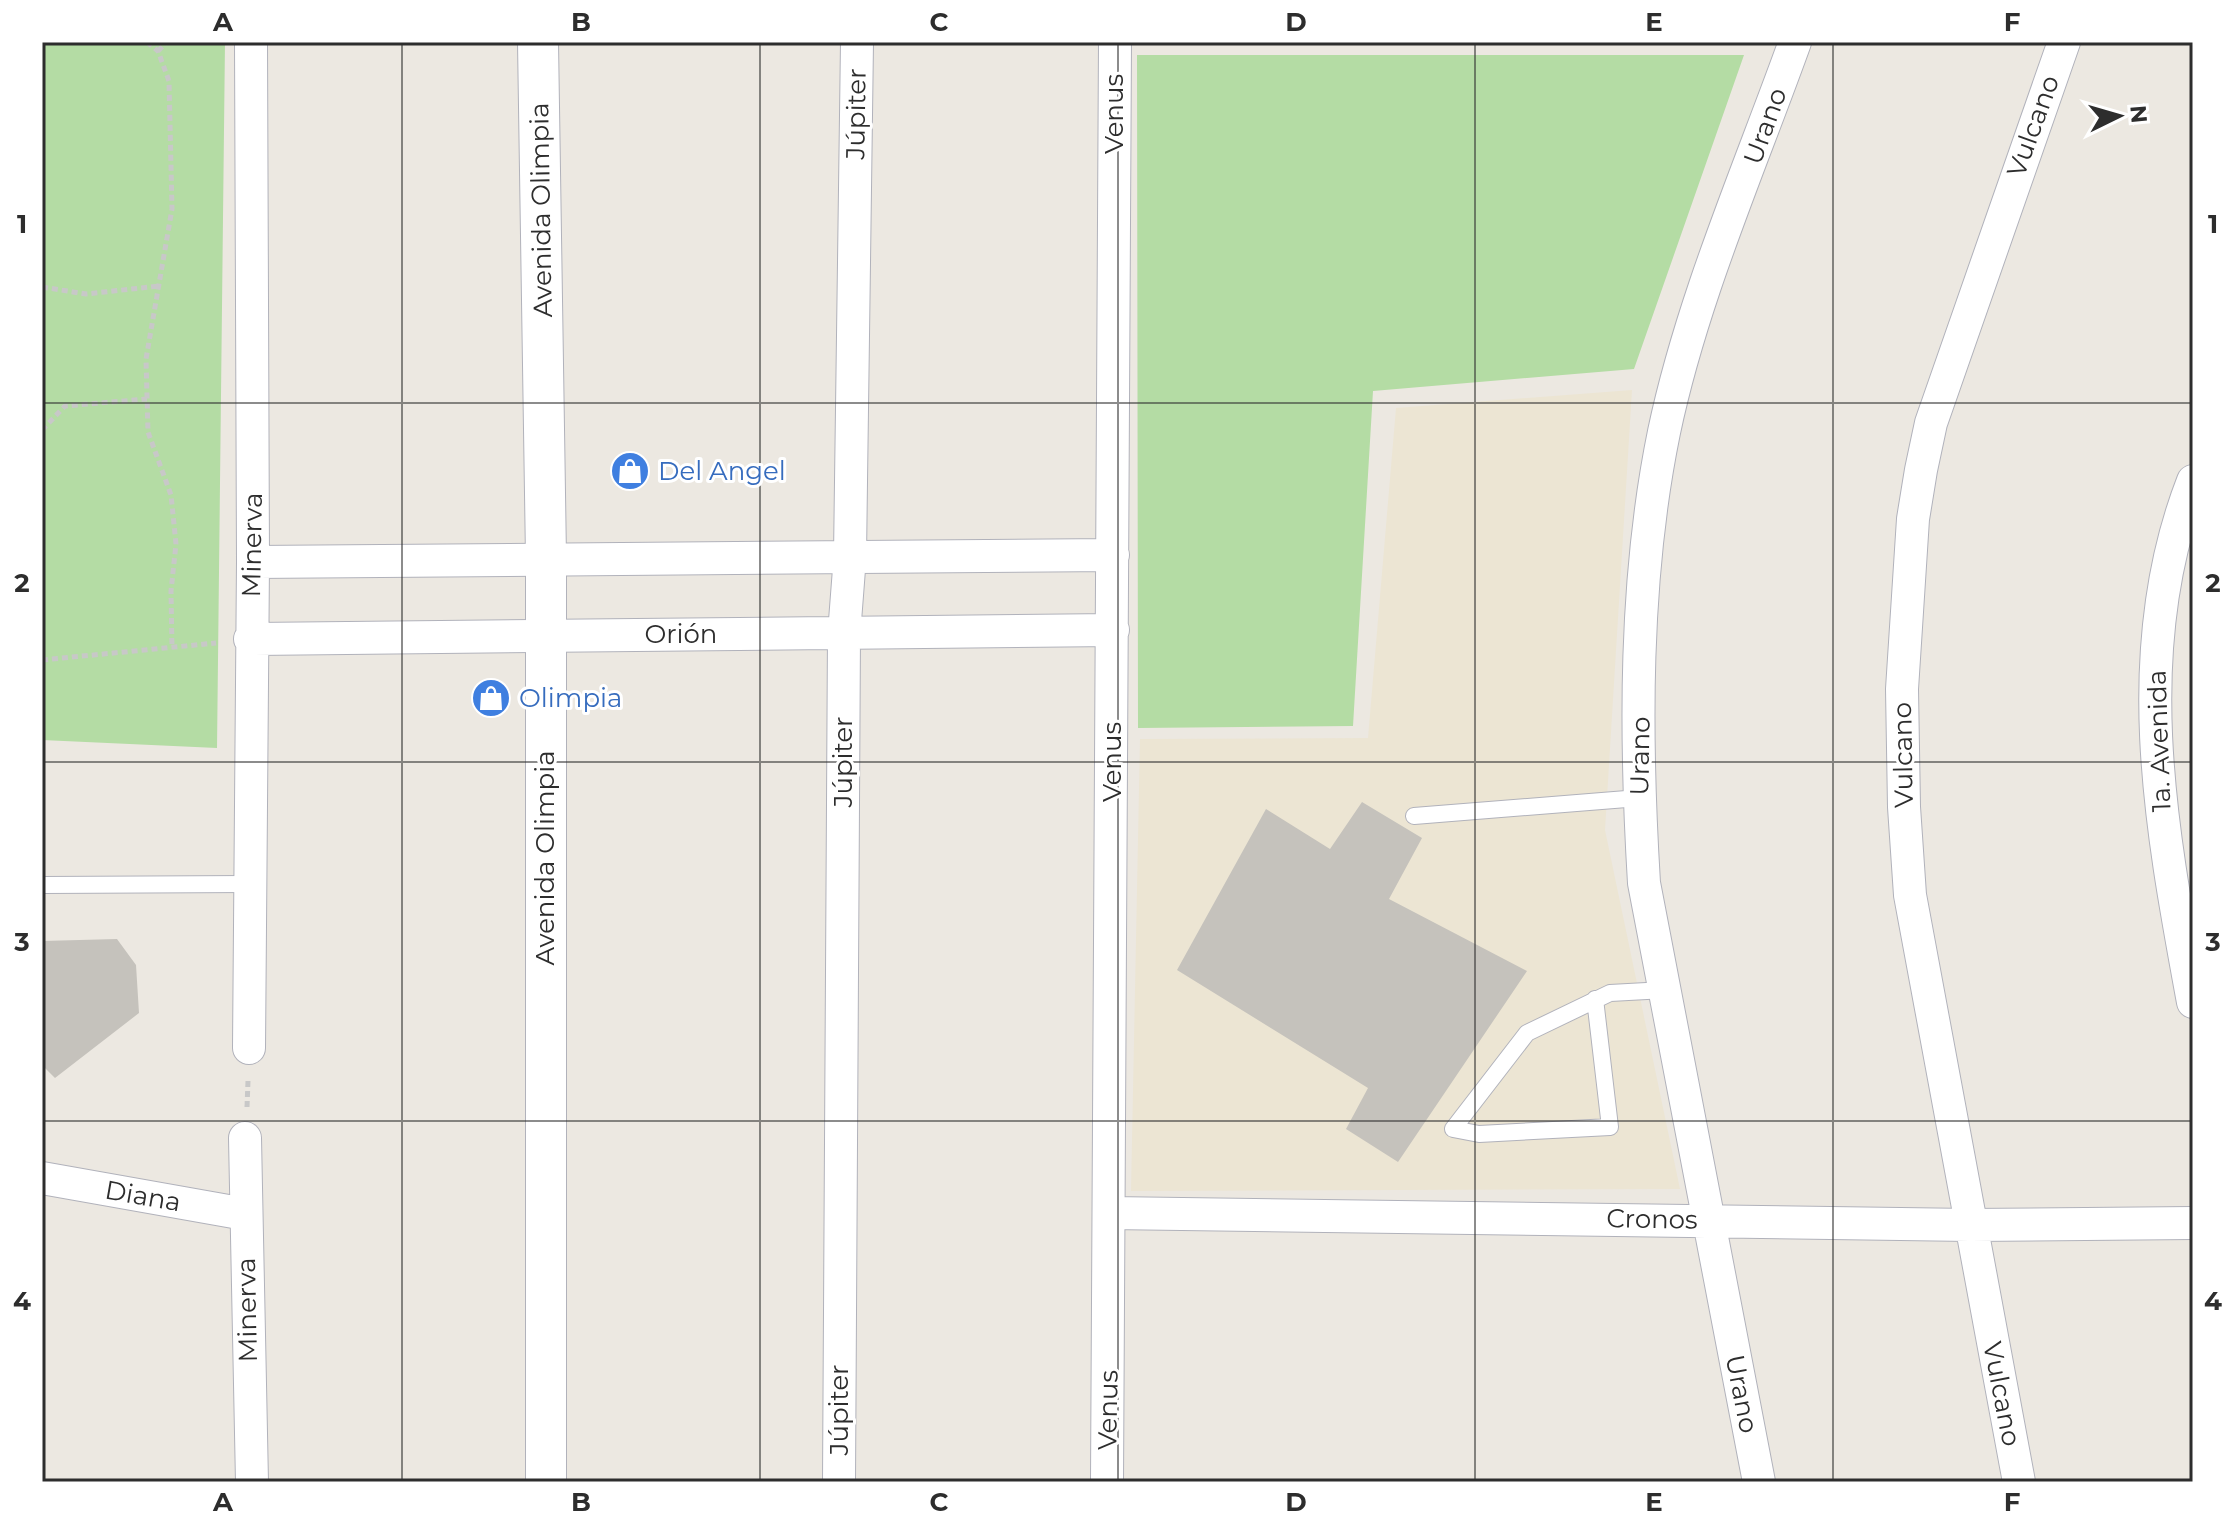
<svg xmlns="http://www.w3.org/2000/svg" width="2235" height="1524" viewBox="0 0 2235 1524" font-family="Montserrat,sans-serif">
	<style>
		.education { fill: #ece5d3 }
		.green { fill: #b4dca4 }
		.building { fill: #c5c2bc }
		.lines { fill: none; stroke-linecap: round; stroke-linejoin: round }
		.service-casing { stroke: #b1b2bb; stroke-width: 18 }
		.minor-casing { stroke: #b1b2bb; stroke-width: 34 }
		.tertiary-casing { stroke: #b1b2bb; stroke-width: 42 }
		.path { stroke: #c8c8c8; stroke-width: 5; stroke-dasharray: 6 4; stroke-linecap: butt }
		.service { stroke: #fff; stroke-width: 16 }
		.minor { stroke: #fff; stroke-width: 32 }
		.tertiary { stroke: #fff; stroke-width: 40 }
		.grid { fill: none; stroke: #2d2d2d; stroke-width: 2; stroke-opacity: 0.55 }
		.labels { text-anchor: middle; dominant-baseline: central; stroke-width: 6; stroke-linejoin: round; paint-order: stroke }
		.street-label { font-size: 26px; fill: #2d2d2d; stroke: #fff }
		.shop-label { font-size: 26px; fill: #366cbe; stroke: #fff; text-anchor: start }
		.neatline { fill: none; stroke: #2d2d2d; stroke-width: 3 }
		.grid-label { font-size: 26px; text-anchor: middle; font-weight: bold; fill: #2d2d2d }
	</style>
	<rect width="100%" height="100%" fill="#ece8e1"/>
	<!-- education -->
	<path class="education" d="M1632 390 1605 830 1680 1189 1131 1191 1140 739 1368 738 1396 408Z"/>
	<!-- green -->
	<path class="green" d="M42 42H225L217 748 42 740Z
		M1137 55H1744L1634 369 1373 391 1353 726 1138 728Z"/>
	<!-- building -->
	<path class="building" d="M1362 802 1422 838 1389 899 1527 971 1398 1162 1346 1129 1368 1088 1177 970 1266 809 1330 849Z
		M117 939 136 965 139 1013 55 1078 42 1065V941Z"/>
	<g class="lines">
		<defs>
			<path id="service" d="M1414 816 1639 798
				M42 885 250 884
				M1595 999 1610 1127 1479 1134 1453 1129 1527 1033 1610 993 1665 990"/>
			<path id="minor" d="M2193 481C2127 650 2161 829 2193 1002
				M253 562 1113 555
				M250 639 1113 630
				M249 1048 253 562 251 42
				M245 1138 252 1482
				M42 1178 245 1214
				M1110 1213 1970 1225 2193 1223
				M839 1482 844 634 850 556 857 42
				M1107 1482 1115 42
				M1759 1482 1644 883C1635 735 1634 578 1664 432 1692 299 1749 170 1795 42
				M2019 1482 1910 895 1904 807 1902 689 1913 519 1921 470 1931 423 2064 42"/>
			<path id="tertiary" d="M538 42 546 558V1482"/>
		</defs>
		<!-- service casing -->
		<use href="#service" class="service-casing"/>
		<!-- minor casing -->
		<use href="#minor" class="minor-casing"/>
		<!-- tertiary casing -->
		<use href="#tertiary" class="tertiary-casing"/>
		<!-- path -->
		<path class="path" d="M147 42 158 51 169 81 172 209 146 359 148 432 171 495 176 544 171 591 172 648
			M158 51 167 42
			M42 287 86 294 159 286
			M42 430 65 406 147 399
			M42 660 216 643
			M247 1107 248 1081"/>
		<!-- service -->
		<use href="#service" class="service"/>
		<!-- minor -->
		<use href="#minor" class="minor"/>
		<!-- tertiary -->
		<use href="#tertiary" class="tertiary"/>
	</g>
	<!-- grid -->
	<path class="grid" d="M402 42V1482M760 42V1482M1118 42V1482M1475 42V1482M1833 42V1482M42 403H2193M42 762H2193M42 1121H2193"/>
	<!-- icons -->
	<defs>
		<symbol id="shop-disc" viewBox="-11 -11 22 22"><circle r="9.5" fill="#3f7fe0" stroke="#fff"/><path d="M-5-2.5h2.3a2.7 3.5 0 0 1 5.4 0H5L5.5 6h-11ZM-1.5-2.5h3a1.5 2.3 0 0 0-3 0Z" fill="#fff"/></symbol>
	</defs>
	<g fill-rule="evenodd">
		<use href="#shop-disc" x="608" y="449" width="44" height="44"/>
		<use href="#shop-disc" x="469" y="676" width="44" height="44"/>
	</g>
	<g class="labels">
		<!-- street labels -->
		<g class="street-label">
			<text transform="translate(856 114) rotate(-89)">Júpiter</text>
			<text transform="translate(1114 114) rotate(-90)">Venus</text>
			<text transform="translate(1765 126) rotate(-70)">Urano</text>
			<text transform="translate(2033 126) rotate(-70)">Vulcano</text>
			<text transform="translate(541 210) rotate(-91)">Avenida Olimpia</text>
			<text transform="translate(252 545) rotate(-89)">Minerva</text>
			<text x="681" y="634">Orión</text>
			<text transform="translate(2159 741) rotate(-92)">1a. Avenida</text>
			<text transform="translate(1903 755) rotate(-91)">Vulcano</text>
			<text transform="translate(1640 756) rotate(-89)">Urano</text>
			<text transform="translate(843 762) rotate(-90)">Júpiter</text>
			<text transform="translate(1112 762) rotate(-90)">Venus</text>
			<text transform="translate(545 858) rotate(-90)">Avenida Olimpia</text>
			<text transform="translate(143 1196) rotate(10)">Diana</text>
			<text transform="translate(1652 1219) rotate(1)">Cronos</text>
			<text transform="translate(247 1310) rotate(-91)">Minerva</text>
			<text transform="translate(1742 1394) rotate(79)">Urano</text>
			<text transform="translate(2002 1394) rotate(79)">Vulcano</text>
			<text transform="translate(839 1410) rotate(-90)">Júpiter</text>
			<text transform="translate(1108 1410) rotate(-89)">Venus</text>
		</g>
		<!-- shop labels -->
		<g class="shop-label">
			<text x="658" y="471">Del Angel</text>
			<text x="519" y="698">Olimpia</text>
		</g>
	</g>
	<!-- border -->
	<rect width="2235" height="1524" fill="none" stroke="#ffffff" stroke-width="88"/>
	<!-- north arrow -->
	<g transform="translate(2119 116) rotate(85)" stroke="#ffffff" stroke-width="6" paint-order="stroke">
	<path d="M0-6L14 30L0 20L-14 30Z" fill="#2d2d2d"/>
	<text y="-12" font-size="22" font-weight="bold" text-anchor="middle" fill="#2d2d2d">N</text>
	</g>
	<rect x="44" y="44" width="2147" height="1436" class="neatline"/>
	<g class="grid-label">
		<text x="223" y="31">A</text>
		<text x="581" y="31">B</text>
		<text x="939" y="31">C</text>
		<text x="1296" y="31">D</text>
		<text x="1654" y="31">E</text>
		<text x="2012" y="31">F</text>
		<text x="22" y="233">1</text>
		<text x="2213" y="233">1</text>
		<text x="22" y="592">2</text>
		<text x="2213" y="592">2</text>
		<text x="22" y="951">3</text>
		<text x="2213" y="951">3</text>
		<text x="22" y="1310">4</text>
		<text x="2213" y="1310">4</text>
		<text x="223" y="1511">A</text>
		<text x="581" y="1511">B</text>
		<text x="939" y="1511">C</text>
		<text x="1296" y="1511">D</text>
		<text x="1654" y="1511">E</text>
		<text x="2012" y="1511">F</text>
	</g>
</svg>
